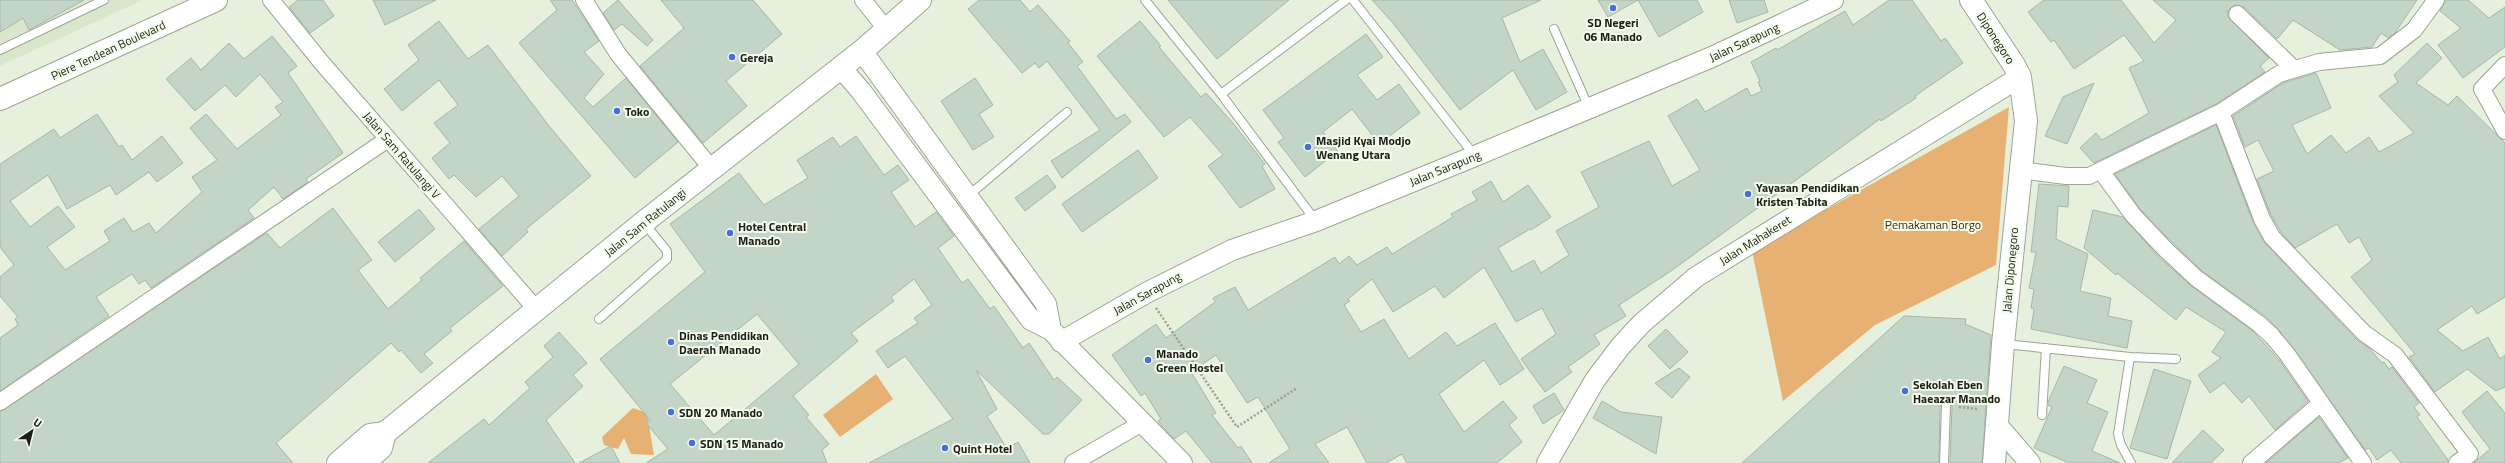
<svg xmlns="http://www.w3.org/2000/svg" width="2505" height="463" viewBox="0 0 2505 463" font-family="'Titillium Web',sans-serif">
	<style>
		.built { fill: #dae6cb }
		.green { fill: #e6b172 }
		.building { fill: #c2d5c7; stroke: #a5b7aa; fill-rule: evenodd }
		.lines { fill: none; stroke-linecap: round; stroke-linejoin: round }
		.service-casing { stroke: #9da593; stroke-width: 10 }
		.minor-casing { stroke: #9da593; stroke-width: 18 }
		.tertiary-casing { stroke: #9da593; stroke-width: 22 }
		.secondary-casing { stroke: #9da593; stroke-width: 24 }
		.primary-casing { stroke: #9da593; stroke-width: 24 }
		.trunk-casing { stroke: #9da593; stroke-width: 24 }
		.path { stroke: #99a091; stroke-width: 2.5; stroke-dasharray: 2 2; stroke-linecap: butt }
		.service { stroke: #fff; stroke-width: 8 }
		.minor { stroke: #fff; stroke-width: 16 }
		.tertiary { stroke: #fff; stroke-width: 20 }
		.secondary { stroke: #fff; stroke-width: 22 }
		.primary { stroke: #fff; stroke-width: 22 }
		.trunk { stroke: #fff; stroke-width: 22 }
		.poi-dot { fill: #456ee1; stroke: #f5fdea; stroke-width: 1.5 }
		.labels { text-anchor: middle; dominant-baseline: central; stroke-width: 4; stroke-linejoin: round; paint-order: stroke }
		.poi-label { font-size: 12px; font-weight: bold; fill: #1d2019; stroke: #f5fdea; text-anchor: start }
		.street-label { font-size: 12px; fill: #1d2019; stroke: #f5fdea }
		.park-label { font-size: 12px; fill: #3c2609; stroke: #f5fdea }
	</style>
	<rect width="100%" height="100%" fill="#e7f0dc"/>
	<!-- built -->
	<path class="built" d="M0 0H143L0 66Z"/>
	<!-- green -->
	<path class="green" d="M2009 107 1996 265 1875 325 1783 401 1752 251Z
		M876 374 893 399 840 437 823 415Z
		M633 408 647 413 654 455 631 454 624 438 618 449 604 445 602 437Z"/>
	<!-- building -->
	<path class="building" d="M0 0H84L29 30 23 18 0 32Z
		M298 0H323L334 16 310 33 289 7Z
		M373 0H436L385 25Z
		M550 0H572L599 41 584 52 604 74 584 98 593 107 626 78 678 142 635 178 519 43 557 10Z
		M618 0 653 40 647 46 622 24 614 30 603 13Z
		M661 0H753L782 34 726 81 747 106 703 143 640 66 684 28Z
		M979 0H1020L1030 12 1038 5 1070 41 1068 43 1083 62 1077 66 1116 119 1125 114 1131 122 1062 178 1051 161 1100 130 1047 61 1039 68 1035 63 1022 73 968 9Z
		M1168 0H1289L1217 59Z
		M1372 0H1541L1502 18 1520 62 1543 49 1567 92 1536 110 1513 70 1460 110 1393 23Z
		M1598 0H1697L1703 12 1659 37 1638 0 1608 17Z
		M1729 0H1764L1768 12 1737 23Z
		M1889 0H1912L1941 41 1945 38 1963 63 1915 96 1916 98 1881 121 1880 119 1671 271 1619 305 1626 316 1594 335 1600 344 1568 367 1572 372 1545 392 1521 359 1556 334 1542 308 1516 322 1484 267 1444 298 1435 286 1393 312 1372 279 1348 299 1350 301 1344 305 1361 332 1384 319 1409 359 1446 332 1457 346 1495 323 1524 369 1500 385 1484 360 1439 394 1464 432 1503 401 1517 418 1509 425 1522 442 1497 463H1407L1402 454 1386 463H1367L1347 427 1315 444 1329 463H1269L1290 449 1258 397 1247 403 1216 355 1191 372 1216 413 1212 415 1238 448 1241 446 1252 463H1212L1186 431 1174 439 1162 426 1158 421 1161 419 1145 393 1141 396 1112 355 1156 324 1166 338 1215 302 1213 298 1235 287 1248 310 1335 257 1339 264 1349 256 1357 265 1387 247 1392 254 1453 217 1451 214 1477 200 1472 192 1491 181 1503 202 1528 185 1551 217 1531 230 1530 229 1498 248 1512 272 1534 260 1541 273 1569 255 1556 231 1599 207 1581 172 1649 141 1672 186 1700 170 1668 116 1697 99 1705 112 1747 88 1751 96 1762 91 1758 82 1760 81 1751 62 1776 48 1777 50 1845 11 1853 25Z
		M2044 0H2121L2154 43 2176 20 2153 0H2417L2395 33 2388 38 2381 33 2372 47 2340 50 2293 20 2277 39 2244 7 2234 5 2228 11V17L2269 58 2260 66 2265 72 2216 104 2094 163 2080 148 2096 133 2102 140 2149 113 2129 68 2144 61 2124 35 2074 69 2054 40 2051 42 2028 12Z
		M2445 0H2468L2489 18 2505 7V47L2463 78 2438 45 2461 28 2440 11Z
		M439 21 468 59 488 45 549 126 591 176 526 229 528 232 502 256 479 229 519 196 502 176 476 197 454 175 449 179 432 158 450 143 434 123 458 105 439 80 402 111 384 89 419 60 408 45Z
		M1140 21 1161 46 1159 47 1201 97 1206 93 1232 122 1265 164 1262 166 1275 189 1240 208 1208 166 1223 155 1190 117 1164 137 1097 56Z
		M1366 34 1383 57 1357 75 1377 100 1399 84 1420 113 1379 144 1352 109 1323 132 1338 151 1305 177 1278 142 1284 138 1263 110Z
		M272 36 297 66 288 73 343 153 306 179 308 182 283 199 274 187 248 210 254 218 151 288 145 280 139 284 132 274 96 297 109 316 0 391V338L18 325 15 319 18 317 0 296V277L14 265 0 247V164L54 129 60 138 97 114 119 147 122 145 132 160 162 136 183 163 157 182 149 172 116 195 110 185 67 209 48 175 10 201 30 227 58 206 75 227 47 247 65 270 110 241 104 231 124 218 133 232 149 223 156 233 202 192 192 177 217 160 190 128 206 114 237 149 281 115 275 107 283 102 260 74 236 97 225 85 195 111 166 79 191 58 201 70 229 43 244 59Z
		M2427 43 2442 58 2416 83 2448 105 2457 96 2505 143V297L2477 314 2472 306 2437 330 2463 351 2488 337 2500 359 2505 355V387L2496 391 2467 369 2435 392 2409 357 2415 354 2351 277 2372 260 2359 237 2349 243 2337 224 2295 248 2280 231 2271 215 2257 179 2274 171 2258 140 2245 147 2233 116 2283 83 2316 73 2331 108 2292 125 2307 154 2331 135 2346 153 2369 137 2379 152 2414 133 2379 96 2398 82 2394 75Z
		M975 78 993 105 979 114 994 137 973 150 941 101Z
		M2094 83 2067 144 2045 136 2063 97Z
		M2216 125 2253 222 2264 242 2357 340 2369 348 2382 363 2384 362 2389 369 2392 367 2419 403 2414 407 2420 415 2417 417 2448 460V463H2401L2391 450 2377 460 2369 448 2365 450 2279 330 2265 316 2202 271 2172 242 2140 209 2115 174Z
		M856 136 884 175 898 165 909 180 891 192 915 227 936 212 954 236 938 248 962 283 968 279 990 309 994 306 1023 348 1029 343 1054 380 1057 377 1082 400 1049 434H1043L976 370 997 409 987 416 1007 449 1018 442 1030 463H869L953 419 905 356 888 368 876 351 918 323 914 318 932 305 914 279 891 297 894 301 851 333 858 341 793 396 809 415 806 417 829 444 822 450 827 463H646L668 449 646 423 650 420 600 359 705 272 670 224 739 173 764 205 808 178 797 160 833 137 840 147ZM757 314 799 364 714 435 670 384Z
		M1138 150 1158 178 1082 232 1062 204Z
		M1047 175 1056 187 1025 211 1015 198Z
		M2039 184 2069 186 2068 207 2058 206 2056 239 2088 254 2080 291 2111 298 2108 316 2132 321 2127 348 2031 329 2034 309 2031 308 2034 289 2029 288 2036 252H2031Z
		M333 208 372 260 358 270 388 309 422 280 420 278 464 241 503 286 450 328 452 331 424 354 433 363 421 373 401 350 399 352 391 343 276 443 293 463H0V411L265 234 267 233 280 248Z
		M419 209 435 229 395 262 378 242Z
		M2093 210 2123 217 2158 256 2190 285 2253 331 2279 360 2308 401 2275 430 2249 396 2242 403 2224 383 2210 393 2198 375 2221 358 2212 352 2226 332 2186 307 2176 320 2117 273 2116 275 2084 248Z
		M1904 316 1966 319 1965 324 1991 335 1982 463H1950L1952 406 1946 401 1940 406 1939 463H1742Z
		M1666 329 1688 352 1670 369 1648 346Z
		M559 332 587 363 573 375 583 386 546 420 575 463H428L484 419 489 425 530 388 525 382 553 357 544 346Z
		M2064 366 2097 380 2087 403 2108 412 2092 451 2120 463H2069L2034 448 2052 407 2048 405V402Z
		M1679 368 1690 377 1672 398 1655 383Z
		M2154 369 2191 381 2167 459 2130 448Z
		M2487 391 2505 413V463H2474L2490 449 2462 412Z
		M1554 393 1564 410 1543 424 1533 406Z
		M1602 401 1621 412 1662 417 1656 454 1593 418Z
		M2319 417 2348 458 2339 463H2266Z
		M2203 430 2224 450 2211 463H2172Z
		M611 446 620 463H579Z"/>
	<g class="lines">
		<defs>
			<path id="service" d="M1145 0 1221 94 1315 220
				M1353 0 1475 156
				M1554 29 1589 108
				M0 50 104 0
				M1221 94 1346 0
				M968 196 1067 112
				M599 319 667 259V251L644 223
				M2004 344 2130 357 2176 359
				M2130 357 2118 434 2121 445 2131 463
				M2042 415 2046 348
				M1944 463 1946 406"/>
			<path id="minor" d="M271 0 322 63 536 309
				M584 0 618 54 712 169
				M863 0 886 29
				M2237 14 2294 69
				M2505 65 2482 89 2505 131
				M2221 112 2262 219 2272 237 2364 333 2395 355 2470 454 2457 463
				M2019 170 2066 176H2089L2221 112 2279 74 2319 62 2380 56 2414 30 2436 0
				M2101 171 2133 215 2165 249 2196 278 2259 324 2272 336 2287 354 2363 463
				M0 402 388 139
				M1073 463 1142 423
				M2251 463 2320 404"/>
			<path id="tertiary" d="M862 51 1046 304 1051 330
				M841 68 861 91 1031 320 1051 330 1182 463
				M1061 342 1146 293 1232 250 1316 221 1475 156 1712 57 1833 0
				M1998 426 2030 463
				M1547 463 1595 380 1620 347 1641 324 1696 277 2020 77"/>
			<path id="secondary" d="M1971 0 2014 65 2020 77 2026 121 2003 344 1994 463"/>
			<path id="primary" d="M385 433 644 222 862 51 920 0
				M338 463 370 435 385 433
				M363 463 381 448 385 433"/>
			<path id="trunk" d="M0 99 216 0"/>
		</defs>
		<!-- service casing -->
		<use href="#service" class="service-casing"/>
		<!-- minor casing -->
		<use href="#minor" class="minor-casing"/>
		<!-- tertiary casing -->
		<use href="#tertiary" class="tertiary-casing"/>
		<!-- secondary casing -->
		<use href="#secondary" class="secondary-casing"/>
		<!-- primary casing -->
		<use href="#primary" class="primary-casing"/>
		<!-- trunk casing -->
		<use href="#trunk" class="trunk-casing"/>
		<!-- path -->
		<path class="path" d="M1156 308 1237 427 1297 388
			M1959 407 1978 409"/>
		<!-- service -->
		<use href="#service" class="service"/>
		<!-- minor -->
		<use href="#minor" class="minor"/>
		<!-- tertiary -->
		<use href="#tertiary" class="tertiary"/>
		<!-- secondary -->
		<use href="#secondary" class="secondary"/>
		<!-- primary -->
		<use href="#primary" class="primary"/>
		<!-- trunk -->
		<use href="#trunk" class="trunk"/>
	</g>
	<!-- markers -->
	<g class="poi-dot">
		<circle cx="1613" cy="8" r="4"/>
		<circle cx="732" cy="57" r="4"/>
		<circle cx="617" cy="111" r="4"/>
		<circle cx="1308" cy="147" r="4"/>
		<circle cx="1748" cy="194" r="4"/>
		<circle cx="730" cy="233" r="4"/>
		<circle cx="671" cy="342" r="4"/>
		<circle cx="1148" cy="360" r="4"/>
		<circle cx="1905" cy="391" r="4"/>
		<circle cx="671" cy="412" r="4"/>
		<circle cx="692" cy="443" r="4"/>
		<circle cx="945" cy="448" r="4"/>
	</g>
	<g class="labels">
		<!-- poi labels -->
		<g class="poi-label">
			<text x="1613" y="22" text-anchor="middle">SD Negeri<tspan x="1613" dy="14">06 Manado</tspan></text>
			<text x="740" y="57">Gereja</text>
			<text x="625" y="111">Toko</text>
			<text x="1316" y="140">Masjid Kyai Modjo<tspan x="1316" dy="14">Wenang Utara</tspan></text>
			<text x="1756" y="187">Yayasan Pendidikan<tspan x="1756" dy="14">Kristen Tabita</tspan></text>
			<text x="738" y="226">Hotel Central<tspan x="738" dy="14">Manado</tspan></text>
			<text x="679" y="335">Dinas Pendidikan<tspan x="679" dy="14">Daerah Manado</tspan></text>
			<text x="1156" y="353">Manado<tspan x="1156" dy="14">Green Hostel</tspan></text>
			<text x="1913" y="384">Sekolah Eben<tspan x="1913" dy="14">Haeazar Manado</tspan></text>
			<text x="679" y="412">SDN 20 Manado</text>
			<text x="700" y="443">SDN 15 Manado</text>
			<text x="953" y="448">Quint Hotel</text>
		</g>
		<!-- street labels -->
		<g class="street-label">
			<text transform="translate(1996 38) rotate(57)">Diponegoro</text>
			<text transform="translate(1744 42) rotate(-25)">Jalan Sarapung</text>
			<text transform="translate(108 50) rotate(-25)">Piere Tendean Boulevard</text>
			<text transform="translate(402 155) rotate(49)">Jalan Sam Ratulangi V</text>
			<text transform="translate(1445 168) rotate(-22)">Jalan Sarapung</text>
			<text transform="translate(645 222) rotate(-39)">Jalan Sam Ratulangi</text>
			<text transform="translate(1755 240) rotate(-32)">Jalan Mahakeret</text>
			<text transform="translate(2010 270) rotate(-85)">Jalan Diponegoro</text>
			<text transform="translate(1147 293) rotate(-29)">Jalan Sarapung</text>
		</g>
		<!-- park labels -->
		<g class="park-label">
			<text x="1933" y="224">Pemakaman Borgo</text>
		</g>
	</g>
	<!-- north arrow -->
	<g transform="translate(32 431) rotate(35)" stroke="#f5fdea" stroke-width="3" paint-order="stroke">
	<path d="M0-3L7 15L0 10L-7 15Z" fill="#1d2019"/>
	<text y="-6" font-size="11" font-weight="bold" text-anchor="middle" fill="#1d2019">U</text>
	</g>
</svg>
